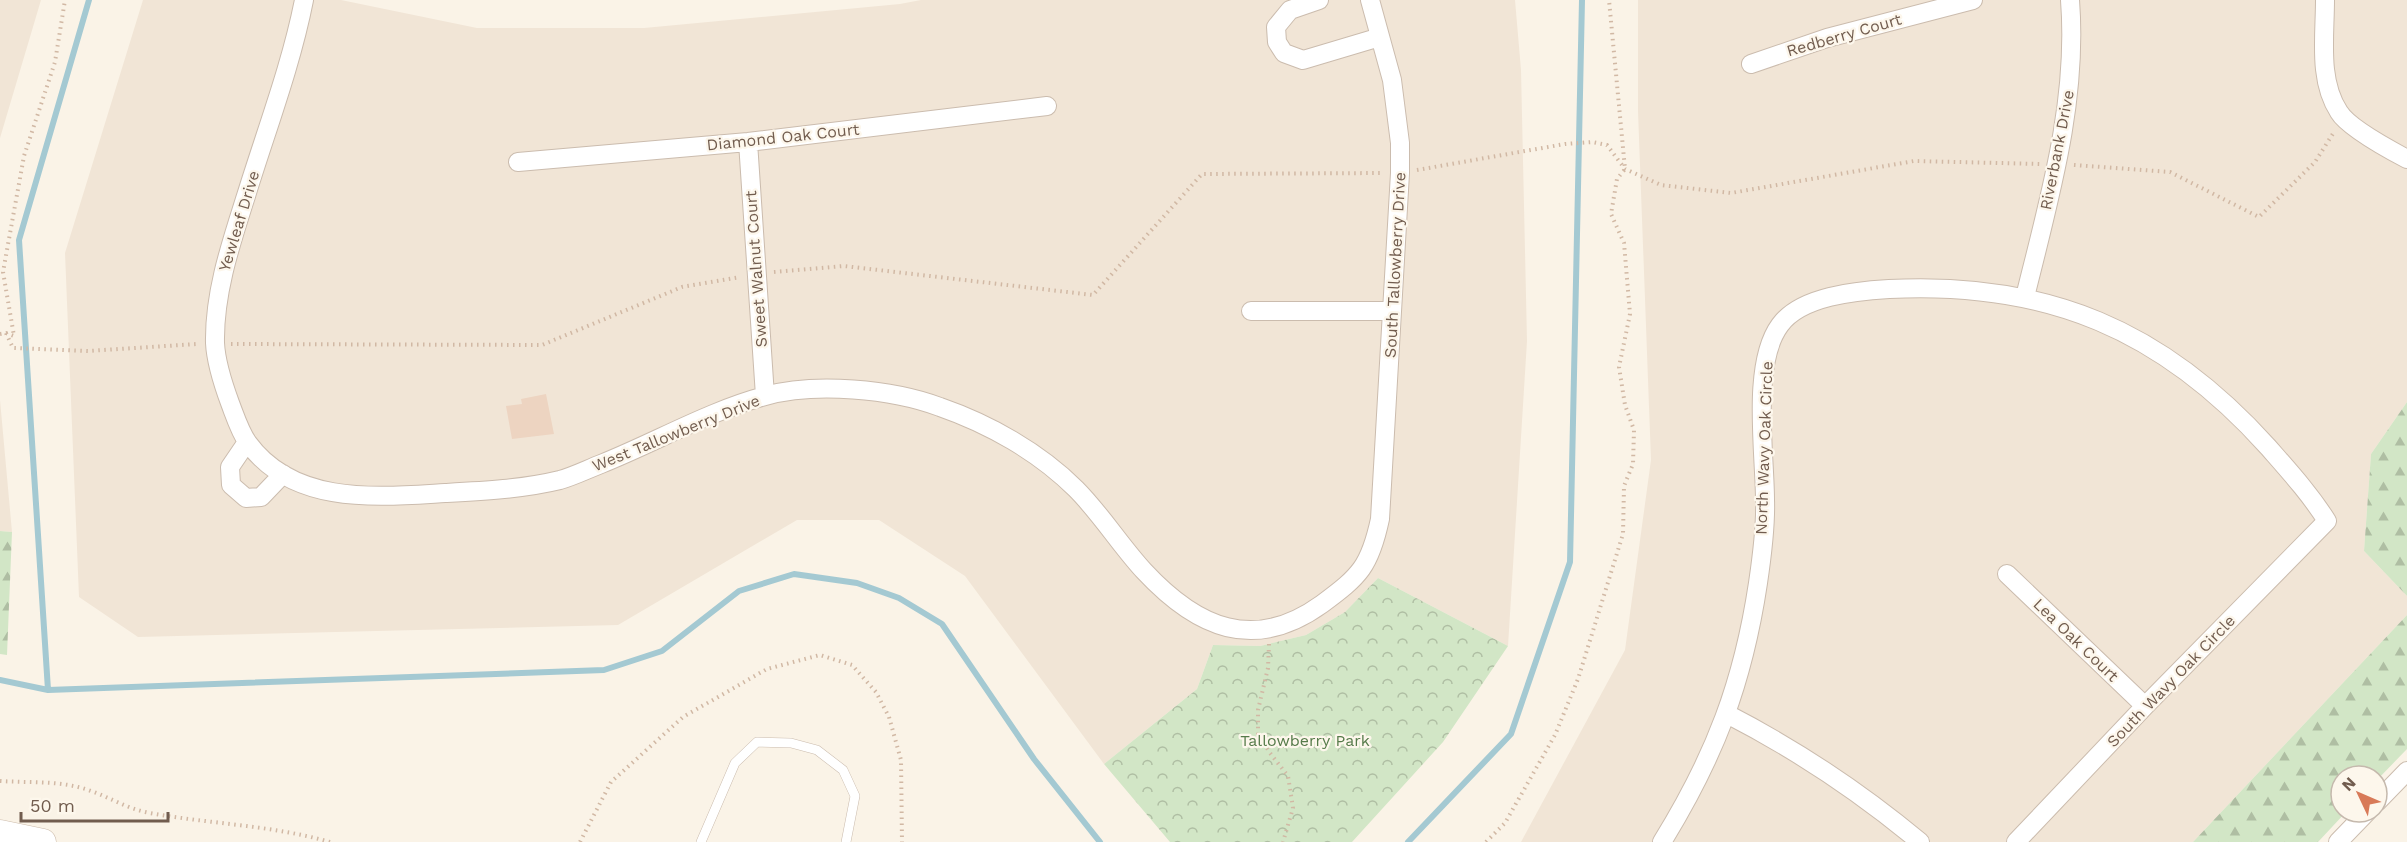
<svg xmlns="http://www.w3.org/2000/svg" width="2407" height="842" viewBox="0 0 2407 842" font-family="'Work Sans',sans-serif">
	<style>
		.residential { fill: #f1e5d6 }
		.forest { fill: url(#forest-firs) }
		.park { fill: url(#park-crowns) }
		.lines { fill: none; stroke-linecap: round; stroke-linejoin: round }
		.stream { stroke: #a4c9d2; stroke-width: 6 }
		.building { fill: #edd4c1 }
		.lane-casing { stroke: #cbbcae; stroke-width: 10 }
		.street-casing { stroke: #cbbcae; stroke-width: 20 }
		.secondary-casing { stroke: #cdbcac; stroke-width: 27 }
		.path { stroke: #d1b8a4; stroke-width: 4; stroke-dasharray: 1.5 4.5; stroke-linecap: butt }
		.lane { stroke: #fff; stroke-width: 9 }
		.street { stroke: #fff; stroke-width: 18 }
		.secondary { stroke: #fff; stroke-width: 26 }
		.labels { text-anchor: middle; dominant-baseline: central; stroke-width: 4.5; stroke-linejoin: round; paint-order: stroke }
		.street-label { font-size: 16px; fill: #715c4e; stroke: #fdf7ec }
		.park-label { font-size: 16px; fill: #567b4a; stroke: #fdf7ec }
	</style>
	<defs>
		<pattern id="forest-firs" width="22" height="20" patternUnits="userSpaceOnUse" patternTransform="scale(1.5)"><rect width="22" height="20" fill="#d2e6c6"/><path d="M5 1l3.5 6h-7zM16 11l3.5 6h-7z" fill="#afbea3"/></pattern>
		<pattern id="park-crowns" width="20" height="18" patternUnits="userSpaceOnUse" patternTransform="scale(1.5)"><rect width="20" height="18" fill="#d2e6c6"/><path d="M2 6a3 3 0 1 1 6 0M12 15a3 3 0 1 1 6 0" fill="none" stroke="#afbea3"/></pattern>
	</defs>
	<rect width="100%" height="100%" fill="#faf3e7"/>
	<!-- residential -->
	<path class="residential" d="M0 0H41L0 138Z
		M143 0H341L477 28H644L900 4 921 0H1515L1521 70 1527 341 1508 646 1378 578 1345 612 1306 635 1260 646 1213 645 1197 689 1104 764 965 576 879 520H797L618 625 138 637 79 597 65 253Z
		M1638 0H2407V402L2371 454 2364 551 2407 596V615L2193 842H1521L1625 650 1651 460 1638 111Z
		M0 400 12 532 0 531Z"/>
	<!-- forest -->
	<path class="forest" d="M2407 402V596L2364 551 2371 454Z
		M0 531 12 532 7 655 0 654Z
		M2407 615V749L2377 780V776H2341V812H2346L2318 842H2193Z"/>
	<!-- park -->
	<path class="park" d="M1378 578 1508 646 1443 742 1352 842H1170L1104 764 1197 689 1213 645 1260 646 1306 635 1345 612Z"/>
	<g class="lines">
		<!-- stream -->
		<path class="stream" d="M0 680 48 690 604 670 662 651 739 591 794 574 857 583 899 598 942 624 1034 759 1100 842
			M48 690 19 240 89 0
			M1408 842 1511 734 1570 562 1582 0"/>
	</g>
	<!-- building -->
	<path class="building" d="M546 394 554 434 512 439 506 406 522 404 521 399Z"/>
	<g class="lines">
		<defs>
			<path id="lane" d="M701 842 735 763 757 742 791 743 817 750 843 770 855 796 846 842"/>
			<path id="street" d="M304 0C291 66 266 131 246 196 231 243 214 293 215 343 216 363 223 384 230 403 235 416 240 432 248 443 294 506 378 497 445 493 483 491 523 489 560 480 574 476 588 469 601 464 656 442 709 411 765 396 815 382 892 389 940 407 989 424 1039 452 1076 489 1101 514 1120 545 1144 571 1197 628 1254 653 1322 604 1360 576 1370 566 1380 519L1400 173V143L1392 80 1370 0
				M1319 0 1290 10 1276 27 1277 42 1284 53 1303 60 1380 37
				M2325 0C2325 37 2318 80 2339 112 2348 127 2390 150 2407 159
				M1751 64 1827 38 1973 0
				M748 142 765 396
				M518 162 748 142 1047 106
				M2025 297C2049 199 2078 102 2070 0
				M1251 311H1392
				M247 442 230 467 231 485 246 498 261 497 283 474
				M2007 574 2145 706
				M1727 714C1797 750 1860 792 1920 842
				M2377 802 2407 771
				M1662 842C1715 756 1743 683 1758 583 1762 556 1766 527 1765 500 1765 454 1751 364 1780 325 1801 296 1856 291 1889 289 2047 281 2163 330 2268 447 2289 471 2310 494 2327 521L2145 706 2016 842
				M2338 842 2367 812"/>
			<path id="secondary" d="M0 833 43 842"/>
		</defs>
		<!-- lane casing -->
		<use href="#lane" class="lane-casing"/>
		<!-- street casing -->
		<use href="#street" class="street-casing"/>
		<!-- secondary casing -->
		<use href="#secondary" class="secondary-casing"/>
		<!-- path -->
		<path class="path" d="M2074 165 2170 172 2259 217 2315 162 2334 132
			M1417 170 1565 144 1592 142 1607 145 1625 169 1661 185 1731 193 1914 161 2040 164
			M774 272 844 266 1093 295 1202 174 1383 173
			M6 333 14 336 3 272 24 156 55 62 65 0
			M0 334 6 333 13 348 88 351 197 344
			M231 344 542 345 682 287 740 277
			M1269 644 1268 668 1258 710V734L1270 753 1288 776 1293 808 1283 842
			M0 781C30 783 62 780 91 791 111 798 128 809 150 813 210 824 271 825 330 842
			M580 842 611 782 683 717 767 669 820 655 852 665 876 692 889 717 901 760 902 842
			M1486 842 1505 823 1555 735 1578 679 1623 534 1624 486 1633 464 1634 430 1625 405 1619 367 1630 314 1624 243 1611 214 1617 179 1625 169 1609 0"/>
		<!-- lane -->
		<use href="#lane" class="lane"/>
		<!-- street -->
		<use href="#street" class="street"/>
		<!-- secondary -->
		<use href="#secondary" class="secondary"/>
	</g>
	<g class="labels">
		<!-- street labels -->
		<g class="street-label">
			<text transform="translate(1844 35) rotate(-16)">Redberry Court</text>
			<text transform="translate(783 137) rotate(-6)">Diamond Oak Court</text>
			<text transform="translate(2057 150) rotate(-79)">Riverbank Drive</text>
			<text transform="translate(239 221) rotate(-73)">Yewleaf Drive</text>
			<text transform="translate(1395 265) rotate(-87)">South Tallowberry Drive</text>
			<text transform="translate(756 269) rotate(-94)">Sweet Walnut Court</text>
			<text transform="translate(676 433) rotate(-22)">West Tallowberry Drive</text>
			<text transform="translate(1764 448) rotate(-88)">North Wavy Oak Circle</text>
			<text transform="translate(2076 640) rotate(44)">Lea Oak Court</text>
			<text transform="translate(2171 681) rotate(-46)">South Wavy Oak Circle</text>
		</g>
		<!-- park labels -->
		<g class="park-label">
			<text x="1305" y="740">Tallowberry Park</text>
		</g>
	</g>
	<!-- north arrow -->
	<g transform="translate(2359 794) rotate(314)"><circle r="28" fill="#fdf7ec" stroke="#c5b9ad" stroke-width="1.5"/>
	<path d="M0-4.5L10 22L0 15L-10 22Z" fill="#d87a58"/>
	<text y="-9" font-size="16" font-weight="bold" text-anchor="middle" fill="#715c4e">N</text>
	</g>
	<!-- scale -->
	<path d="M21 812v9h147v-9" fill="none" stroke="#715c4e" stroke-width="3"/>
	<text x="30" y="812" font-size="18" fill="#715c4e" stroke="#fdf7ec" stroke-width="4.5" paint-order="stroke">50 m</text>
</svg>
